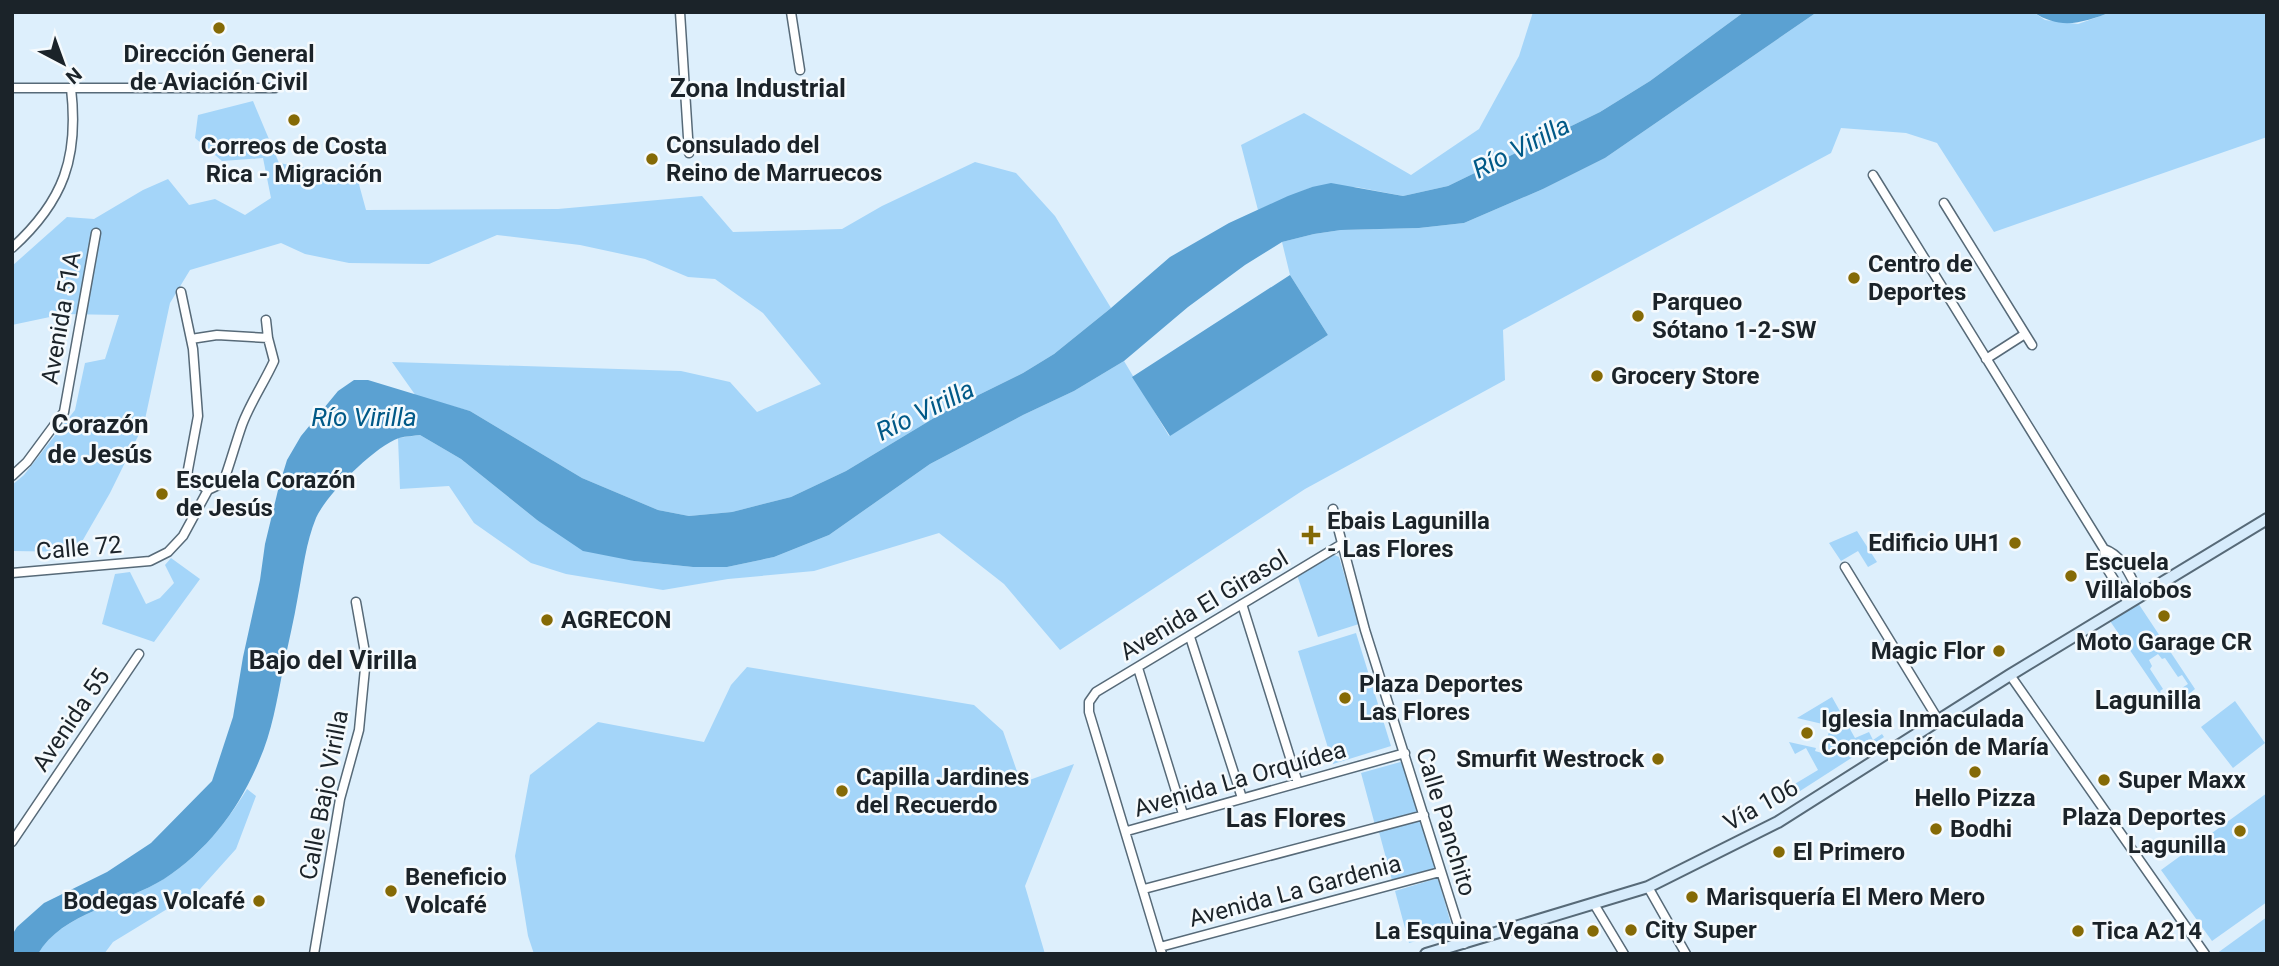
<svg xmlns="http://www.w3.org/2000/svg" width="2279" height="966" viewBox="0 0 2279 966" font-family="Roboto,sans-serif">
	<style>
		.green { fill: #a4d5f9; fill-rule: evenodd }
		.water { fill: #5ba1d2 }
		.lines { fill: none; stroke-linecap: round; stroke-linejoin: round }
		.minor-casing { stroke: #576a78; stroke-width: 11 }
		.secondary-casing { stroke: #576a78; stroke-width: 14 }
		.minor { stroke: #fff; stroke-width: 8 }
		.secondary { stroke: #d6ebfb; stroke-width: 10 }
		.poi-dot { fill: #856a06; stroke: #f5fafd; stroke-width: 2.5 }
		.labels { text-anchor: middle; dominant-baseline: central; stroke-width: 5; stroke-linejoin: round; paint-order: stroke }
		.poi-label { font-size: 24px; font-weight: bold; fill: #1b2329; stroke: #f5fafd; text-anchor: start }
		.street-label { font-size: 24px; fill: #1b2329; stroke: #f5fafd }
		.neighbourhood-label { font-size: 26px; font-weight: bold; fill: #1b2329; stroke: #f5fafd }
		.water-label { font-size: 26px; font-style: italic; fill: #005987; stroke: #f5fafd }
	</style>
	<rect width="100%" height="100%" fill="#ddeffc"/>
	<!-- green -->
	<path class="green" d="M1533 12H1744L1650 81 1600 112 1448 186 1403 196 1356 187H1312L1258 210 1241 145 1304 113 1411 175 1479 129 1519 56Z
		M1817 12H2033L2045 20 2078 24 2112 12H2267V137L1994 232 1937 143 1906 133 1841 128 1831 153 1503 330 1505 380 1305 489 1060 650 1004 584 939 533 814 571 728 579 663 590 566 574 531 563 474 523 449 486 400 489 398 438 420 435 461 459 537 520 634 561 693 567H727L774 557 829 535 930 464 1023 415 1074 391 1124 361 1169 436 1328 335 1290 275 1282 242 1314 234 1341 230 1419 228 1464 223 1543 189 1605 158Z
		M253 101 279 163 357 177 366 210 558 209 702 196 733 232 842 229 882 206 975 162 1016 173 1055 216 1111 308 1054 354 1023 373 944 412 846 471 791 497 732 512 689 516 658 510 582 478 470 411 416 396 392 362 681 371 730 382 757 412 821 384 763 313 715 279 688 277 645 259 580 245 497 235 429 264 349 263 305 254 281 243 190 270 170 303 144 424 110 493 76 552 12 551V485L24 475 75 410 85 363 105 359 119 315 64 314 12 325V266L67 217 94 219 143 190 168 179 189 205 215 199 245 215 271 198 263 158 222 161 195 138 198 115Z
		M1857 531 1877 562 1868 567 1858 551 1841 561 1829 543Z
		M1332 554 1339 557 1359 624 1318 637 1297 575Z
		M171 558 200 579 154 642 102 624 115 574 130 572 146 604 160 598 174 583 165 565Z
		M2138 603 2195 689 2170 709 2110 621ZM2158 654 2162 659 2165 658 2178 677 2182 675 2188 684 2165 699 2160 691 2163 689 2150 669 2152 666 2149 660Z
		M1356 633 1391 746 1333 764 1298 651Z
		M747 667 974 705 1003 731 1021 783 1074 764 1025 886 1045 954H534L528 936 515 856 530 775 598 722 704 742 731 685Z
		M1832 697 1855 738 1869 732 1873 740 1882 734 1884 737 1797 793 1793 785 1818 770 1806 748 1795 754 1789 742 1816 748 1815 751 1822 753 1831 726 1797 718Z
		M2235 701 2265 743 2233 768 2201 727Z
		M1404 761 1419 813 1375 825 1361 773Z
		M247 789 256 796 236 849 200 889 113 942 104 954H38C60 914 125 903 162 880 198 858 225 825 247 789Z
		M2267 793V902L2212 941 2161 870Z
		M1423 820 1437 872 1393 884 1379 832Z
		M1438 878 1453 931 1409 943 1395 891Z
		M2267 917V954H2216Z"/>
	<!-- water -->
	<path class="water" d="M1744 12H1817L1605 158 1543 189 1464 223 1419 228 1341 230 1314 234 1282 242 1245 265 1188 307 1124 361 1074 391 1023 415 930 464 829 535 774 557 727 567H693L634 561 583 551 537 520 461 459 420 435C414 436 406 436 399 438 375 446 326 495 316 518 306 542 303 570 298 596 294 620 288 644 283 669 277 700 272 732 259 761 239 809 208 850 164 879 126 903 61 913 38 954H12V935L17 927 44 903 107 872 151 843 212 781 233 717 243 657 260 580 265 544 279 486 287 460 301 436 338 391 354 380H368L470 411 582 478 658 510 689 516 732 512 791 497 846 471 944 412 1023 373 1054 354 1111 308 1170 257 1229 223 1288 196 1312 187 1331 183 1403 196 1448 186 1600 112 1650 81Z
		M2033 12H2112C2083 22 2062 31 2033 12Z
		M1290 275 1328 335 1170 436 1132 377Z"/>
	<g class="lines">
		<defs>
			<path id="minor" d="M680 12 689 153
				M791 12 800 70
				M12 88H275
				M1873 175 2104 549 2106 567 2128 602
				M1944 203 2032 345
				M12 248C64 201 79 157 71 88
				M181 292 193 349 198 416 187 475 208 490
				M191 339 217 335 268 338
				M1986 359 2025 334
				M12 476 27 462 64 412 96 233
				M1333 509 1365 630 1464 944
				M2104 549C2124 556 2130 577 2140 594
				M1845 567 1939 721
				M12 573 150 561 168 552 183 536 208 490 223 483C230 464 235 445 242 425 250 403 264 383 274 361L268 338 266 320
				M1242 604 1298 783
				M1190 637 1242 798
				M1138 668 1183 814
				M2010 675 2205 954
				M1127 831 1405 753
				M12 842 139 654
				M1648 887 1686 954
				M1144 889 1424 815
				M1594 904 1624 954
				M1160 947 1440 872
				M314 954 340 799 359 730 366 658 356 602
				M1162 954 1089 712V702L1096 692 1342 544"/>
			<path id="secondary" d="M1426 954 1648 887 1778 822 2010 675 2267 519"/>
		</defs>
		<!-- minor casing -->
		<use href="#minor" class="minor-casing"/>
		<!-- secondary casing -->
		<use href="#secondary" class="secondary-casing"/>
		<!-- minor -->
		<use href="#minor" class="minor"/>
		<!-- secondary -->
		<use href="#secondary" class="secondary"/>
	</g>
	<!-- markers -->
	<g class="poi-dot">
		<circle cx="219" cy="28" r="7"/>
		<circle cx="294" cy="120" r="7"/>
		<circle cx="652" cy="159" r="7"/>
		<circle cx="1854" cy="278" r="7"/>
		<circle cx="1638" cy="316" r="7"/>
		<circle cx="1597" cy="376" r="7"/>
		<circle cx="162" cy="494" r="7"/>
		<path d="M1307.5 524.5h7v7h7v7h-7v7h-7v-7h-7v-7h7z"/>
		<circle cx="2015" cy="543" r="7"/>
		<circle cx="2071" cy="576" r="7"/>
		<circle cx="2164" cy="616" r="7"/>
		<circle cx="547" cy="620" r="7"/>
		<circle cx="1999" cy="651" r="7"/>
		<circle cx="1345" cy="698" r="7"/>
		<circle cx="1807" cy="733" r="7"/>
		<circle cx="1658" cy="759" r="7"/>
		<circle cx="1975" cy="772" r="7"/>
		<circle cx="2104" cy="780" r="7"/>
		<circle cx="842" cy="791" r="7"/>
		<circle cx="1936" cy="829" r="7"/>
		<circle cx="2240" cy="831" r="7"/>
		<circle cx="1779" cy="852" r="7"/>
		<circle cx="391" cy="891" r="7"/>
		<circle cx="1692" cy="897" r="7"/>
		<circle cx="259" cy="901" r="7"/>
		<circle cx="1631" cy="930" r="7"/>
		<circle cx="1593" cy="931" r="7"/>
		<circle cx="2078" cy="931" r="7"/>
	</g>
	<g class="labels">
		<!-- poi labels -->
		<g class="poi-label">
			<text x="219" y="54" text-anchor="middle">Dirección General<tspan x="219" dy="28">de Aviación Civil</tspan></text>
			<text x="666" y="145">Consulado del<tspan x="666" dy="28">Reino de Marruecos</tspan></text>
			<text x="294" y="146" text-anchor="middle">Correos de Costa<tspan x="294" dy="28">Rica - Migración</tspan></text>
			<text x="1868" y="264">Centro de<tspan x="1868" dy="28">Deportes</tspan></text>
			<text x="1652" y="302">Parqueo<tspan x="1652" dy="28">Sótano 1-2-SW</tspan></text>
			<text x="1611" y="376">Grocery Store</text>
			<text x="176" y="480">Escuela Corazón<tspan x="176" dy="28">de Jesús</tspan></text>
			<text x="1327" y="521">Ebais Lagunilla<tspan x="1327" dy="28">- Las Flores</tspan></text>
			<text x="2001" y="543" text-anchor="end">Edificio UH1</text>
			<text x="2085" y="562">Escuela<tspan x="2085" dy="28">Villalobos</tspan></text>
			<text x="561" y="620">AGRECON</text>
			<text x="2164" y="642" text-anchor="middle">Moto Garage CR</text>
			<text x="1985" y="651" text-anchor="end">Magic Flor</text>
			<text x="1359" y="684">Plaza Deportes<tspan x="1359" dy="28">Las Flores</tspan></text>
			<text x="1821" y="719">Iglesia Inmaculada<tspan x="1821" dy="28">Concepción de María</tspan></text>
			<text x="1644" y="759" text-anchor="end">Smurfit Westrock</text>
			<text x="856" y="777">Capilla Jardines<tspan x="856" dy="28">del Recuerdo</tspan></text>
			<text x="2118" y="780">Super Maxx</text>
			<text x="1975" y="798" text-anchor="middle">Hello Pizza</text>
			<text x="2226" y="817" text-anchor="end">Plaza Deportes<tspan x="2226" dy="28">Lagunilla</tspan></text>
			<text x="1950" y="829">Bodhi</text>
			<text x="1793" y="852">El Primero</text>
			<text x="405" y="877">Beneficio<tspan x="405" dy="28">Volcafé</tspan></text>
			<text x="1706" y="897">Marisquería El Mero Mero</text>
			<text x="245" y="901" text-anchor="end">Bodegas Volcafé</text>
			<text x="1645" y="930">City Super</text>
			<text x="1579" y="931" text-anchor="end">La Esquina Vegana</text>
			<text x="2092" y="931">Tica A214</text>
		</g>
		<!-- street labels -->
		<g class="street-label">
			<text transform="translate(61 318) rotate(-80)">Avenida 51A</text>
			<text transform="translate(79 548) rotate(-5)">Calle 72</text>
			<text transform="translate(1204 605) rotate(-31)">Avenida El Girasol</text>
			<text transform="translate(71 720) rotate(-56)">Avenida 55</text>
			<text transform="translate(1240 779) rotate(-16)">Avenida La Orquídea</text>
			<text transform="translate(324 795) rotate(-79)">Calle Bajo Virilla</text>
			<text transform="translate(1761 805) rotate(-29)">Vía 106</text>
			<text transform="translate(1446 822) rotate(73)">Calle Panchito</text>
			<text transform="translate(1295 891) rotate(-15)">Avenida La Gardenia</text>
		</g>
		<!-- neighbourhood labels -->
		<g class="neighbourhood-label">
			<text x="758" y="88">Zona Industrial</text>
			<text x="100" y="424">Corazón<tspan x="100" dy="30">de Jesús</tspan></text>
			<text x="333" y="660">Bajo del Virilla</text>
			<text x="2148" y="700">Lagunilla</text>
			<text x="1286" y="818">Las Flores</text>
		</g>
		<!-- water labels -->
		<g class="water-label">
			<text transform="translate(1521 147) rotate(-27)">Río Virilla</text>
			<text transform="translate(925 410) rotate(-26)">Río Virilla</text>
			<text x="364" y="417">Río Virilla</text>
		</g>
	</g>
	<!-- border -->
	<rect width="2279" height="966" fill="none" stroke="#1b2329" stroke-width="28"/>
	<!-- north arrow -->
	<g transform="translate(63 63) rotate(139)" stroke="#f5fafd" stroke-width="5" paint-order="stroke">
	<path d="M0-5L12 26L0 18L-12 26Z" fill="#1b2329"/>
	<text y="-10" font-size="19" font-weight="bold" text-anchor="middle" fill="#1b2329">N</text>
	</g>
</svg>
